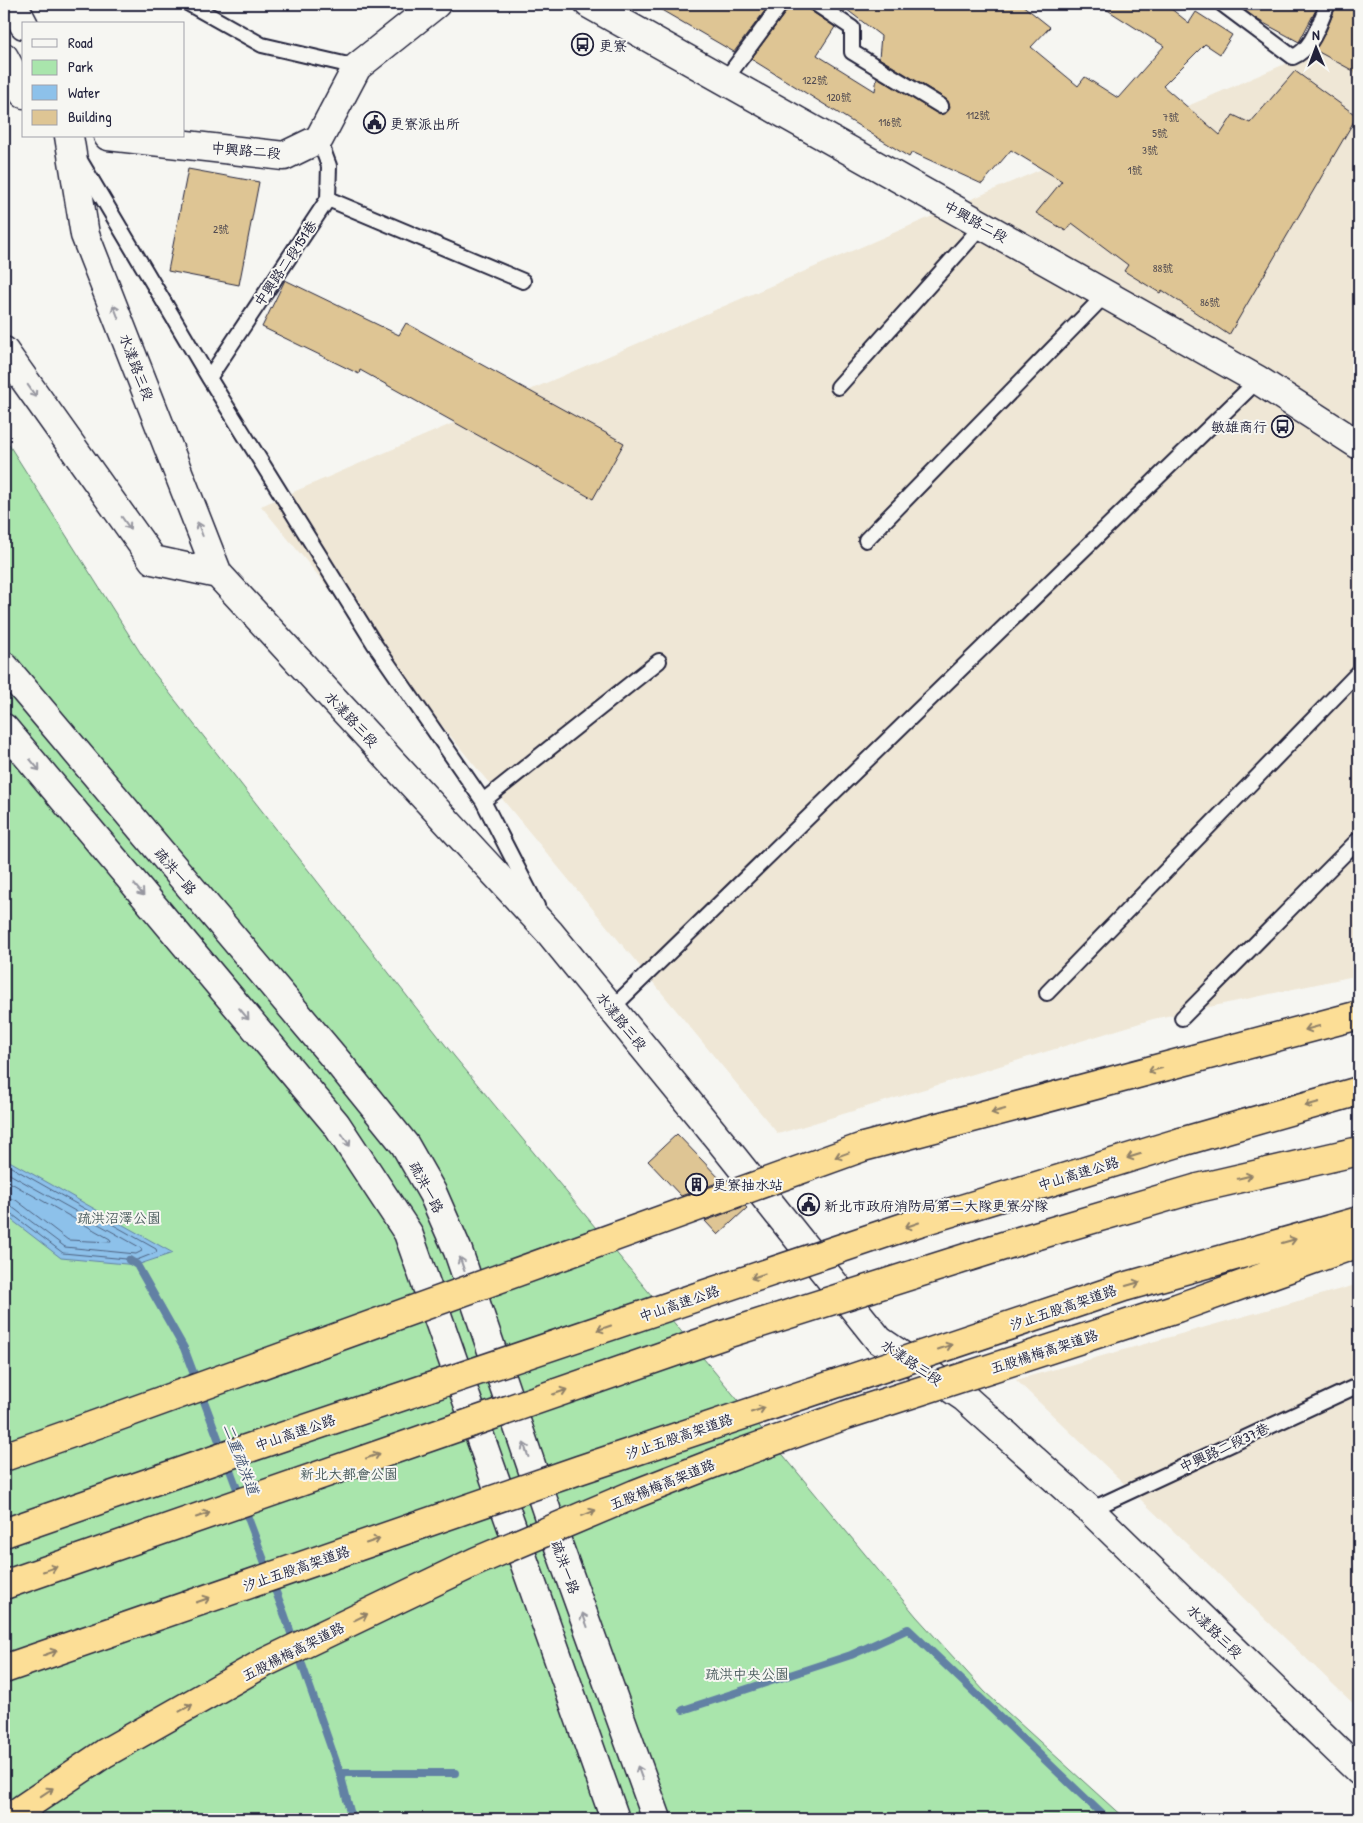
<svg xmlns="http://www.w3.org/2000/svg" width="1363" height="1823" viewBox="0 0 1363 1823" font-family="'Patrick Hand','LXGW WenKai TC',sans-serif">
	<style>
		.built { fill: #efe7d6 }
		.green { fill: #a9e5ac; stroke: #668474 }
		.water { fill: #8dc1ea; stroke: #6281a4 }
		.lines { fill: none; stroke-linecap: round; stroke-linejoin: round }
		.shore { stroke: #4d6281; stroke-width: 1 }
		.stream { stroke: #6281a4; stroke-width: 8 }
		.building { fill: #dec594; stroke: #22223b }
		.lane-casing { stroke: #22223b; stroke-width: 18 }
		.secondary-casing { stroke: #22223b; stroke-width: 31 }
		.highway-casing { stroke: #22223b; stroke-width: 31 }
		.lane { stroke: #f6f6f2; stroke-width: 14 }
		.secondary { stroke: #f6f6f2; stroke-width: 28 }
		.highway { stroke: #fcde96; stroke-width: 28 }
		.highway-bridge-casing { stroke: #22223b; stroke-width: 31; stroke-linecap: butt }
		.highway-bridge { stroke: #fcde96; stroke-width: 28 }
		.oneway { stroke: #9797a0 }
		.oneway2 { stroke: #8f8068 }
		.labels { text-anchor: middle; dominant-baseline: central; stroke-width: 4; stroke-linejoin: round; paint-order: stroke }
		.number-label { font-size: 11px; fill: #514b51 }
		.poi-label { font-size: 14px; fill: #22223b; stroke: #f6f6f2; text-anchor: start }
		.street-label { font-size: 14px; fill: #22223b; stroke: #f6f6f2 }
		.park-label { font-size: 14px; fill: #4a5c5d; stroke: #f6f6f2 }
		.water-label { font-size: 15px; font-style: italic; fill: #425270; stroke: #f6f6f2 }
	</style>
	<rect width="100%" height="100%" fill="#f6f6f2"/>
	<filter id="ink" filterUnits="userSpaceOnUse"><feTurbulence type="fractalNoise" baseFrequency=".02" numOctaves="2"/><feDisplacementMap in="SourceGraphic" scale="10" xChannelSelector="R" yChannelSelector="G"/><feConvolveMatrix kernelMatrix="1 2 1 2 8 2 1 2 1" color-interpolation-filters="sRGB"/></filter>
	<g filter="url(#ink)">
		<!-- built -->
		<path class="built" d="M1359 32V975L1153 1019 778 1134 261 506Z
			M1359 1284V1709L1016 1380Z"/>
		<!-- green -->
		<path class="green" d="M4 437 150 668 454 1056 916 1616 985 1692 1125 1819H4Z"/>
		<!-- water -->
		<path class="water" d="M4 1158 173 1253 137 1265 61 1258 4 1214Z"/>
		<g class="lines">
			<!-- shore -->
			<path class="shore" d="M4 1163 156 1249 157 1252 137 1260 63 1253 9 1212 4 1211
				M4 1171 141 1248 142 1251 136 1254 65 1247 12 1207 4 1204
				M4 1179 110 1239 111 1242 68 1240 16 1200 4 1197"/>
			<!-- stream -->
			<path class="stream" d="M129 1260 137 1265 184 1348 285 1616 340 1773 352 1819
				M683 1710 851 1655 908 1629 1107 1819
				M340 1773H455"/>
		</g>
		<!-- building -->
		<path class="building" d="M651 4H770L734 52Z
			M790 4H807L811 11 835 27 817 55 875 91 877 77 940 115 949 110 950 106 946 99 879 58 881 36 846 9 844 12 831 4H1021L1050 27 1031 47 1078 86 1085 77 1118 98 1164 46 1098 4H1165L1189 23 1196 12 1232 35 1220 54 1205 44 1163 86 1220 135 1233 115 1250 123 1295 71 1357 116 1229 335 1162 290 1160 293 1124 271 1128 265 1072 223 1066 231 1036 213 1062 181 1011 150 982 184 912 152 909 157 751 59 788 9Z
			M1236 4H1319L1299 42 1258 20Z
			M1337 4H1359V74L1315 50 1326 31Z
			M188 169 259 182 239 285 168 271Z
			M285 280 399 335 406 323 624 443 593 499 360 370 359 374 262 327Z
			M677 1134 722 1181 681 1196 648 1161Z
			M745 1206 747 1208 718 1235 705 1221Z"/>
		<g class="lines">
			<defs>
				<path id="lane" d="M189 4 262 45 357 67
					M816 4 852 28V52L941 106
					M1222 4 1293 57C1313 49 1319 23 1328 4
					M725 80 781 4
					M81 162 209 378 375 645 483 801 537 906
					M328 199 523 281
					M209 378 328 199 329 166 319 139
					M838 387 983 225
					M866 540 1106 294
					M483 801 659 661
					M1047 993 1359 672
					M612 1008 1258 380
					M1182 1018 1359 839
					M1090 1510 1359 1385"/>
				<path id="secondary" d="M13 4 24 25
					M589 4 1258 380 1359 445
					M4 57 24 94
					M69 136 85 235 218 574 550 933 721 1142 879 1340 965 1398 1090 1510 1359 1771
					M108 136 284 156 319 139 357 67 436 4
					M4 351 153 560 218 574
					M4 666 337 1061 405 1145 433 1194 458 1251 559 1547 657 1819
					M4 728 336 1124 408 1233 615 1819"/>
				<path id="highway" d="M1181 1142 1359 1091
					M1198 1188 1359 1151
					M4 1457 75 1432"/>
			</defs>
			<!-- lane casing -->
			<use href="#lane" class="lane-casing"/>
			<!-- secondary casing -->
			<use href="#secondary" class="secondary-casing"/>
			<!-- highway casing -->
			<use href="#highway" class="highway-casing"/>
			<!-- lane -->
			<use href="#lane" class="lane"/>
			<!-- secondary -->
			<use href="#secondary" class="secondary"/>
			<!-- highway -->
			<use href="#highway" class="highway"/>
			<defs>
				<path id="highway-bridge" d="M75 1432 863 1147 1359 1015
					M4 1533 246 1449 919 1222 1181 1142
					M4 1585 726 1334 1022 1240 1198 1188
					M4 1669 579 1470 1124 1287 1359 1221
					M7 1819 105 1753 262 1664 477 1561 635 1494 735 1455 846 1415 1177 1308 1359 1243"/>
			</defs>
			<!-- highway-bridge casing -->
			<use href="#highway-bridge" class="highway-bridge-casing"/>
			<!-- highway-bridge -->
			<use href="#highway-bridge" class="highway-bridge"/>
		</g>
		<!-- one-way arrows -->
		<defs><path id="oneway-shaft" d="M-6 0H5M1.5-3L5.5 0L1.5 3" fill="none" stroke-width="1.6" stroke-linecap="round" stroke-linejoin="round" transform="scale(1.25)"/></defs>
		<g class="oneway">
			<use href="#oneway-shaft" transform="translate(116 312) rotate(-111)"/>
			<use href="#oneway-shaft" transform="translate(32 391) rotate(55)"/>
			<use href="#oneway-shaft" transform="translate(126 523) rotate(55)"/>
			<use href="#oneway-shaft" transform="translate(200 529) rotate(-111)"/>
			<use href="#oneway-shaft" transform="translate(35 765) rotate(50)"/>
			<use href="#oneway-shaft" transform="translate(139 890) rotate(50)"/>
			<use href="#oneway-shaft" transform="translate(244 1014) rotate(50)"/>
			<use href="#oneway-shaft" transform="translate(346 1140) rotate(56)"/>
			<use href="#oneway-shaft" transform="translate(462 1264) rotate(-109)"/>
			<use href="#oneway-shaft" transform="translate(526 1450) rotate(-109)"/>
			<use href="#oneway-shaft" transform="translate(585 1620) rotate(-110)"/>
			<use href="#oneway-shaft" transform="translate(640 1773) rotate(-110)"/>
		</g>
		<g class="oneway2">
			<use href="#oneway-shaft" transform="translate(1312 1028) rotate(165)"/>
			<use href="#oneway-shaft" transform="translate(1155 1070) rotate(165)"/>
			<use href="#oneway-shaft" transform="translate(1312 1104) rotate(164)"/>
			<use href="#oneway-shaft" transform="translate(998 1111) rotate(165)"/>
			<use href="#oneway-shaft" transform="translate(842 1155) rotate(160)"/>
			<use href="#oneway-shaft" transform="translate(1134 1156) rotate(163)"/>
			<use href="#oneway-shaft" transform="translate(1245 1177) rotate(-13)"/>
			<use href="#oneway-shaft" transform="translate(912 1225) rotate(161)"/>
			<use href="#oneway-shaft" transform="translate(1289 1241) rotate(-16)"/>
			<use href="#oneway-shaft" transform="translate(758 1276) rotate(161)"/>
			<use href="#oneway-shaft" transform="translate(1133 1284) rotate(-16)"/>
			<use href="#oneway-shaft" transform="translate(604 1328) rotate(161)"/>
			<use href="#oneway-shaft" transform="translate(945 1347) rotate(-19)"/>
			<use href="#oneway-shaft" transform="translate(560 1392) rotate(-19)"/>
			<use href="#oneway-shaft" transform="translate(758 1410) rotate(-19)"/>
			<use href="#oneway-shaft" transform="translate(373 1456) rotate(-19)"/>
			<use href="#oneway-shaft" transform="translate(589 1513) rotate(-23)"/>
			<use href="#oneway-shaft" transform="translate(203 1515) rotate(-19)"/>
			<use href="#oneway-shaft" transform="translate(373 1541) rotate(-19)"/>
			<use href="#oneway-shaft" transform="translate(50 1569) rotate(-19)"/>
			<use href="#oneway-shaft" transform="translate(203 1600) rotate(-19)"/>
			<use href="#oneway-shaft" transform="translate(361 1617) rotate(-26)"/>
			<use href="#oneway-shaft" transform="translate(50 1653) rotate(-19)"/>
			<use href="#oneway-shaft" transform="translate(186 1708) rotate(-29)"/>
			<use href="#oneway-shaft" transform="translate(47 1792) rotate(-34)"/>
		</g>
	</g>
	<!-- icons -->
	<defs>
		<symbol id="bus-ring" viewBox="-11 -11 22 22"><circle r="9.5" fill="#f6f6f2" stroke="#22223b" stroke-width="1.5"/><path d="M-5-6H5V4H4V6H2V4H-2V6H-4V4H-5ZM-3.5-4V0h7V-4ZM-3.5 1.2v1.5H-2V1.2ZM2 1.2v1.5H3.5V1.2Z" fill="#22223b"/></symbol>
		<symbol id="civic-ring" viewBox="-11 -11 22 22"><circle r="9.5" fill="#f6f6f2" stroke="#22223b" stroke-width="1.5"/><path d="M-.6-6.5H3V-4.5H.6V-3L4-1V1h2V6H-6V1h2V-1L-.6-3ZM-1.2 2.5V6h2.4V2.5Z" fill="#22223b"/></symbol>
		<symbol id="building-ring" viewBox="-11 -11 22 22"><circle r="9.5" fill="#f6f6f2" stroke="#22223b" stroke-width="1.5"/><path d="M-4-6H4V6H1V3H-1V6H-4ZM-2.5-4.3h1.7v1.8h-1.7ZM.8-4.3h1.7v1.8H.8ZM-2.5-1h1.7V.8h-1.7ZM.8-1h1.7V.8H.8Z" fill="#22223b"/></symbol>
	</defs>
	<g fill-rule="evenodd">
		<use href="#bus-ring" x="570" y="32" width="25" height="25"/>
		<use href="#civic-ring" x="362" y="110" width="25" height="25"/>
		<use href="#bus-ring" x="1270" y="414" width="25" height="25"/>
		<use href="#building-ring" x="684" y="1172" width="25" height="25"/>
		<use href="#civic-ring" x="796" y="1192" width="25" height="25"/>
	</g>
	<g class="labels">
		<!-- number labels -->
		<g class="number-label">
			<text x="815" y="80">122號</text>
			<text x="839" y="97">120號</text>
			<text x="978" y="115">112號</text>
			<text x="1171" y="117">7號</text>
			<text x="890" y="122">116號</text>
			<text x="1160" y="133">5號</text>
			<text x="1150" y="150">3號</text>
			<text x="1135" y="170">1號</text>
			<text x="221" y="229">2號</text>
			<text x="1163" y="268">88號</text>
			<text x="1210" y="302">86號</text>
		</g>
		<!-- poi labels -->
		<g class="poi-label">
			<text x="599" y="45">更寮</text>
			<text x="390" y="123">更寮派出所</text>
			<text x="1267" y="426" text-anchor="end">敏雄商行</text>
			<text x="713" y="1184">更寮抽水站</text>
			<text x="824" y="1205">新北市政府消防局第二大隊更寮分隊</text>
		</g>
		<!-- street labels -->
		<g class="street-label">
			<text transform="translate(246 150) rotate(5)">中興路二段</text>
			<text transform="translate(976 221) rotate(29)">中興路二段</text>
			<text transform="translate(285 263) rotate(-56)">中興路二段151巷</text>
			<text transform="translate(137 367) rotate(69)">水漾路三段</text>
			<text transform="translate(352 719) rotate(47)">水漾路三段</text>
			<text transform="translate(176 871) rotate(50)">疏洪一路</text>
			<text transform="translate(622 1021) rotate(51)">水漾路三段</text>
			<text transform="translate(1078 1173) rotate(-17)">中山高速公路</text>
			<text transform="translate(427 1187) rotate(62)">疏洪一路</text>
			<text transform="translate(679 1303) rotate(-19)">中山高速公路</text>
			<text transform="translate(1063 1307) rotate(-19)">汐止五股高架道路</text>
			<text transform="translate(1044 1351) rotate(-18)">五股楊梅高架道路</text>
			<text transform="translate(912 1362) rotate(34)">水漾路三段</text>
			<text transform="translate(295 1432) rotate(-19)">中山高速公路</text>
			<text transform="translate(679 1436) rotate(-19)">汐止五股高架道路</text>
			<text transform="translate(1224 1447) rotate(-25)">中興路二段37巷</text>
			<text transform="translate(662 1484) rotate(-22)">五股楊梅高架道路</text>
			<text transform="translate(566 1567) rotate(70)">疏洪一路</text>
			<text transform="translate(296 1568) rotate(-19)">汐止五股高架道路</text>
			<text transform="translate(1215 1631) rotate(44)">水漾路三段</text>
			<text transform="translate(293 1651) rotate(-27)">五股楊梅高架道路</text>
		</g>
		<!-- park labels -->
		<g class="park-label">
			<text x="119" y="1217">疏洪沼澤公園</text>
			<text x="349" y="1473">新北大都會公園</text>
			<text x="747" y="1673">疏洪中央公園</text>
		</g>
		<!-- water labels -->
		<g class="water-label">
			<text transform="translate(241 1459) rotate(69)">二重疏洪道</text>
		</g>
	</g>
	<!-- margin -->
	<rect width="1363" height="1823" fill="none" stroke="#f6f6f2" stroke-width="20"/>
	<rect x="10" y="10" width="1343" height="1803" fill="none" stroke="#22223b" stroke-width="2" filter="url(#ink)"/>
	<!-- legend -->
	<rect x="22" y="22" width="162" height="115" fill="#f6f6f2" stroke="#a1a1a9"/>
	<rect x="32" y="39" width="25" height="8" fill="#f6f6f2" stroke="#a1a1a9"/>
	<text x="68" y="48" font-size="15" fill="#22223b">Road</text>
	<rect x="32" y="60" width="25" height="15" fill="#a9e5ac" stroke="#a1a1a9"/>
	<text x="68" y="72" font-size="15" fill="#22223b">Park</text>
	<rect x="32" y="85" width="25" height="15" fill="#8dc1ea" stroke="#a1a1a9"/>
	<text x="68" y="98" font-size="15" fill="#22223b">Water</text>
	<rect x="32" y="110" width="25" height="15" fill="#dec594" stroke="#a1a1a9"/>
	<text x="68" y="122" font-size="15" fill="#22223b">Building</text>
	<!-- north arrow -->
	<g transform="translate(1316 48) rotate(359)" stroke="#f6f6f2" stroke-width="4" paint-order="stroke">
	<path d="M0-4L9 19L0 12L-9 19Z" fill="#22223b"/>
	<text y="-8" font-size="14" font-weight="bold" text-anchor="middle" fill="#22223b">N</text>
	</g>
</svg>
